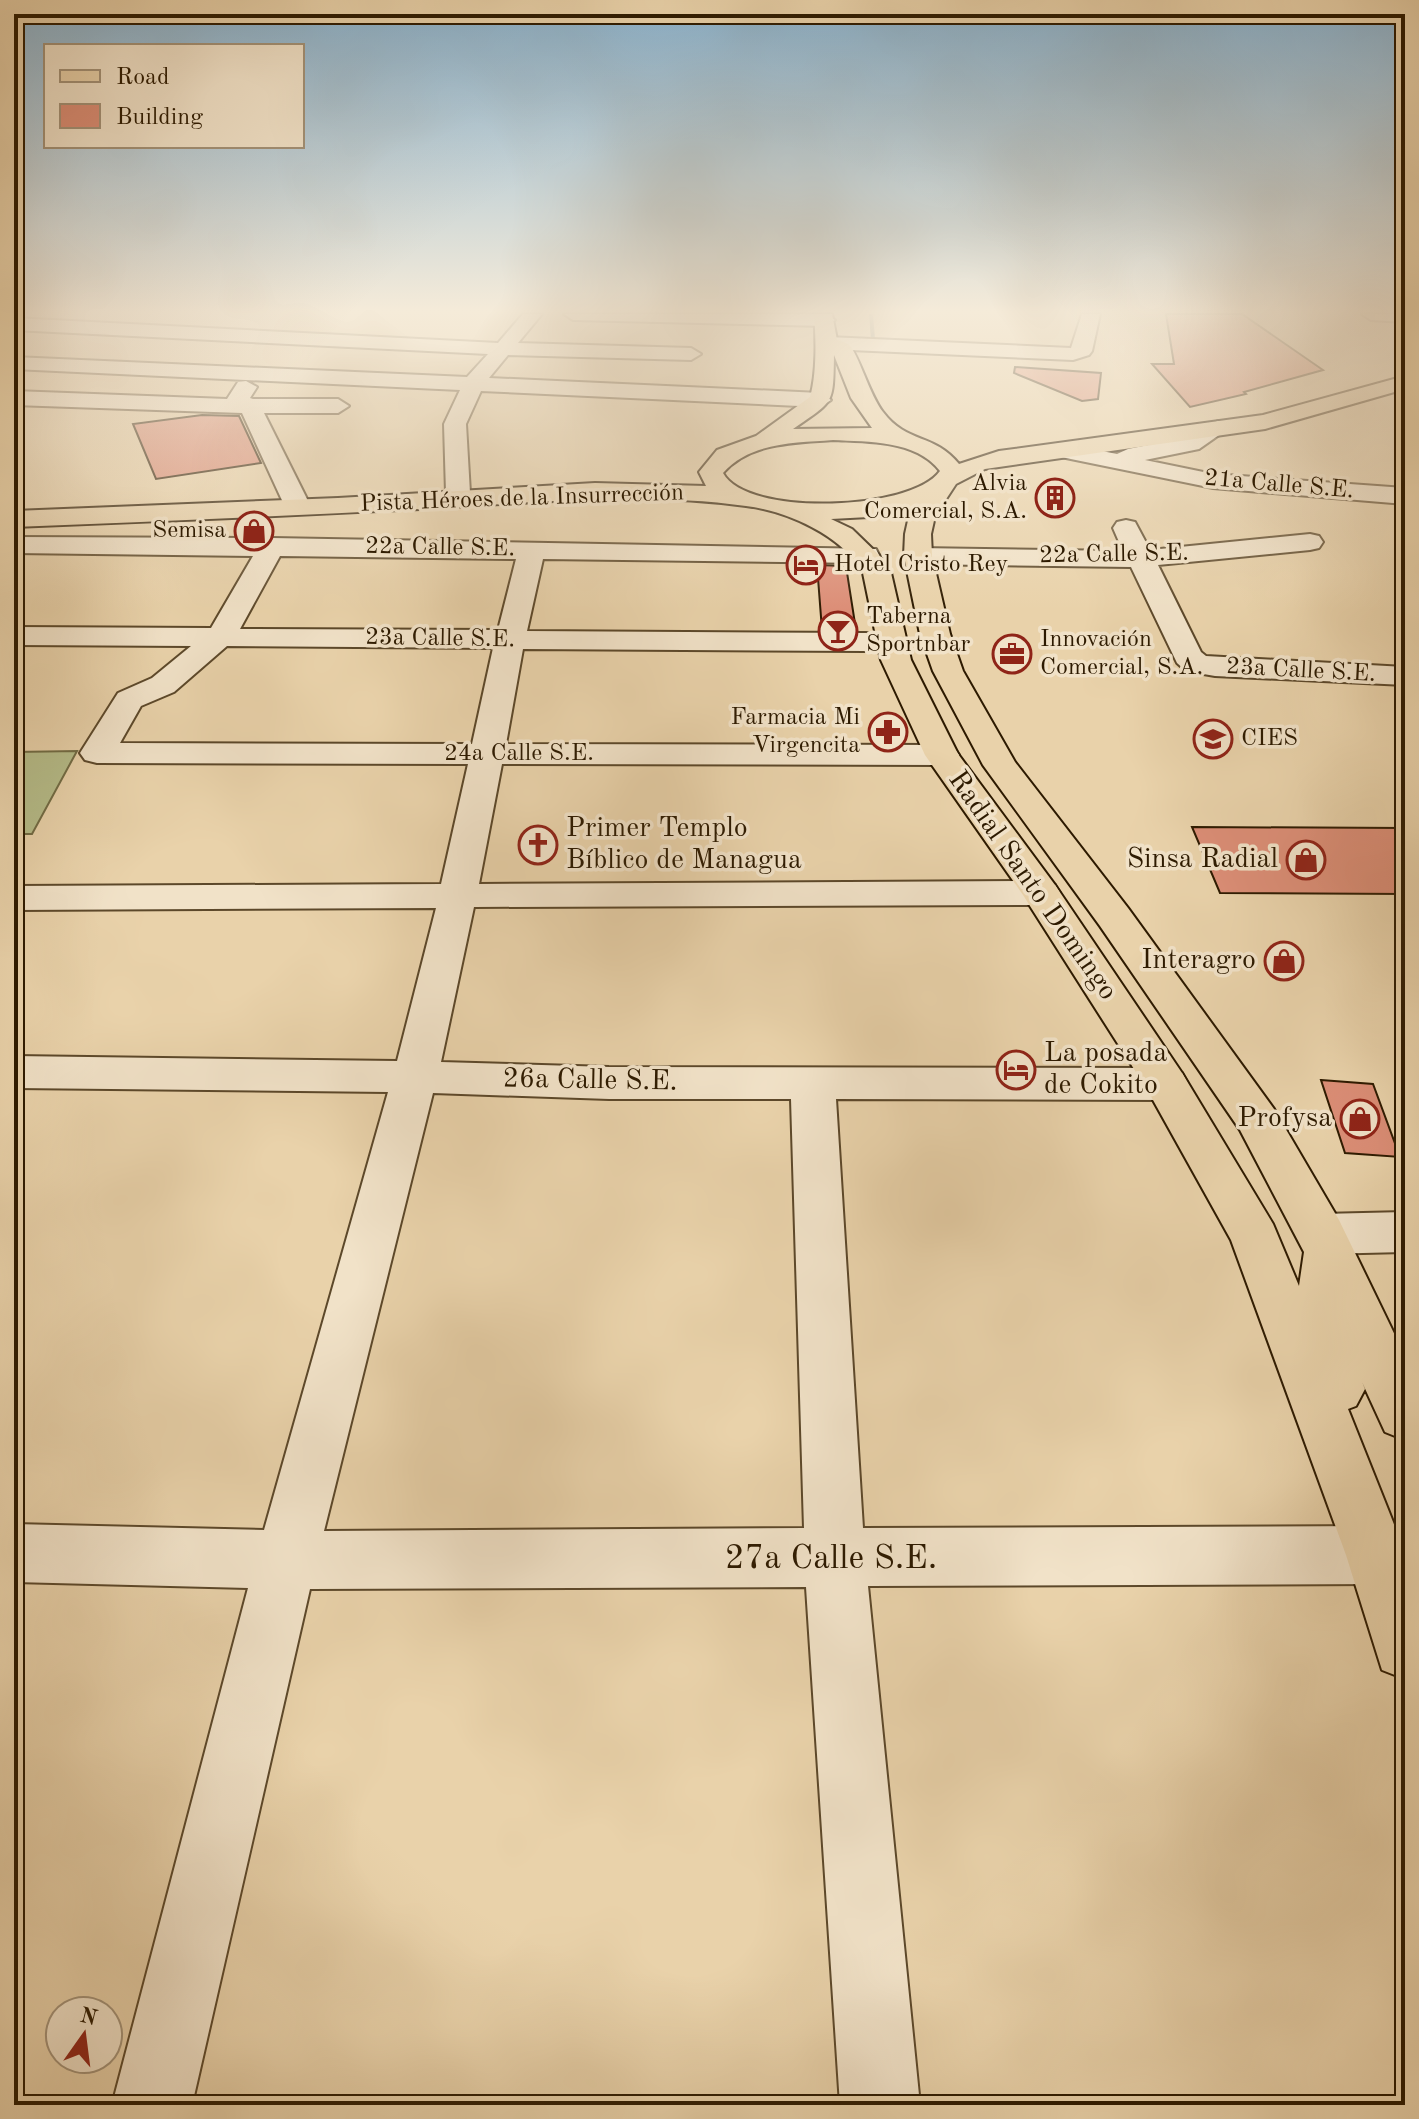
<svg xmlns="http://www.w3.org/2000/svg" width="1419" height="2119" viewBox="0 0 1419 2119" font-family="'Old Standard TT',serif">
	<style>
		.green { fill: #b5bc89; stroke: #716b44; stroke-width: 2 }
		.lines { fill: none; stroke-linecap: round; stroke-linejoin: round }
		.stream { fill: #6e776b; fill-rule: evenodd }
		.building { fill: #dc8e77; stroke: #2d1a00; stroke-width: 2 }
		.minor-casing { stroke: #5c482a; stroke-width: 4 }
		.major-casing { stroke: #2d1a00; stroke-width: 4 }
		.minor { fill: #f1e2c8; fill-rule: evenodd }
		.major { fill: #e9d2aa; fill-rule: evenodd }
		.labels { text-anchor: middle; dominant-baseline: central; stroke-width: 7; stroke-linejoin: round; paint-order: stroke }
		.far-poi-label { font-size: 24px; fill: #2d1a00; stroke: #f1e2c8; text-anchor: start }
		.far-street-label { font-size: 24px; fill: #2d1a00; stroke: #f1e2c8 }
		.poi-label { font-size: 28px; fill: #2d1a00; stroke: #f1e2c8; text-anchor: end }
		.street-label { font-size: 28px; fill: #2d1a00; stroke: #f1e2c8 }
		.near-street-label { font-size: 34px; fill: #2d1a00; stroke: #f1e2c8 }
	</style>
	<rect width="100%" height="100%" fill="#e9d2aa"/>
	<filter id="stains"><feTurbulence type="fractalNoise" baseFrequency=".0025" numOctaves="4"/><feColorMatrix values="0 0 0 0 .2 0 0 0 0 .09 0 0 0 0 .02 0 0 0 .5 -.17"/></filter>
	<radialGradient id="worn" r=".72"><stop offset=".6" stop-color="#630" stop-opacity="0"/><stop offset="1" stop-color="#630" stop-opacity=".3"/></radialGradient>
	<!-- green -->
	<path class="green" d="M77 751 32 834H14V752Z"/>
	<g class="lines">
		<!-- stream -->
		<path class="stream" d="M869 314H873L875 340 873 341 871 340Z"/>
	</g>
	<!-- building -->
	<path class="building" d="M1166 314H1242L1323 370 1244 392 1246 394 1190 407 1152 364H1174Z
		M1015 367 1101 373 1098 399 1082 401 1014 373Z
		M202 415 239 416 261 463 156 479 133 424Z
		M817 565 846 566 856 630H822Z
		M1192 827 1405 828V894L1220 893Z
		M1321 1080 1373 1084 1400 1157 1345 1153Z"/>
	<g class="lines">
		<defs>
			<path id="minor" d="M523 314H542L518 343 691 348 701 354 691 360 508 355 489 378 820 393 831 400 820 407 481 391 466 424 470 493 467 498H449L446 493 444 424 460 390 14 369V357L467 377 488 354 14 330V318L498 343Z
				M564 314H825L835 320 825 326 573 320Z
				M1082 314H1100L1092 351 1089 355 1073 360 828 349 818 343 828 337 1071 348Z
				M1362 314H1405V322L1371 320Z
				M246 381 257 387 250 398 253 399H338L349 406 338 413H264L312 509 308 514H290L286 509 242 413 14 405V391L227 399 238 382Z
				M1218 421 1226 423 1229 428 1199 449 1145 460 1213 474 1405 488V504L1213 488 1061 457 1053 455 1049 450 1053 445 1061 443 1117 454 1128 449 1184 438Z
				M1126 520 1135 522 1150 550 1310 534 1319 536 1323 542 1319 548 1310 550 1158 565 1201 652 1206 656 1405 667V685L1215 676 1186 671 1177 663 1131 567 918 564 908 562 904 556 908 550 918 548 1123 551 1113 528 1117 522Z
				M14 537 272 538 876 549 879 555 876 561 866 563 543 559 527 631 866 633 877 636 881 642 877 648 866 651 523 649 506 744 942 745 954 748 959 755 954 762 942 765 502 764 479 884 1041 881 1055 885 1060 893 1055 901 1041 905 474 907 441 1062 609 1067 1166 1068 1182 1073 1188 1084 1182 1095 1166 1100 836 1099 863 1528 1376 1526 1397 1534 1405 1552 1397 1576 1376 1584 868 1586 920 2105H840L806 1587 310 1589 192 2105H112L248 1588 14 1582V1524L264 1530 388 1092 14 1088V1056L397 1061 436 908 14 910V886L441 884 468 764 97 763 85 760 80 753 118 693 152 678 191 646 14 645V627L211 628 253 556 14 553ZM280 556 516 559 498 630 240 629ZM227 646 493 648 472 744 120 743 141 706 174 692ZM433 1093 609 1099H791L804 1528 324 1531Z
				M1405 1212V1252L1321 1254 1303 1248 1296 1234 1303 1220 1321 1214Z"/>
			<path id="major" d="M814 314H832L837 340C839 340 847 343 849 345 858 353 870 396 883 412 907 444 934 433 959 464L999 451 1263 415 1405 376V389L1265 429 985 469 956 484 935 516 931 534 932 556 950 634 963 671 1015 762 1128 908 1274 1109 1339 1220 1405 1356V1440L1385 1432 1362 1382 1365 1389 1356 1406 1348 1409 1405 1552V1679L1382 1670 1346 1555 1231 1240 1148 1091 1023 895 925 755 881 660 863 573C842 535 787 511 746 506 637 491 530 503 420 509 285 516 149 522 14 527V511L338 498 595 483 706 486 699 472 717 450 756 436 810 397C817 374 816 336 814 314ZM834 355 851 398 872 428 793 429C835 400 833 405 834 355ZM833 440C869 442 916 440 940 471 912 511 746 517 723 473 750 442 795 443 833 440ZM916 506 909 516 905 534 904 556 920 634 933 671 983 765 1100 926 1240 1130 1304 1252 1299 1286 1273 1224 1182 1073 1055 885 958 754 911 660 891 573 883 559 852 529 831 519 869 517Z"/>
		</defs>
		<!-- minor casing -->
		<use href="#minor" class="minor-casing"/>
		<!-- major casing -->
		<use href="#major" class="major-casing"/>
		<!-- minor -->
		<use href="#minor" class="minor"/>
		<!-- major -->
		<use href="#major" class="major"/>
	</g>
	<!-- sky -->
	<linearGradient id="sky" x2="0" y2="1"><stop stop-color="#89b4d2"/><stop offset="0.51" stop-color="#f5ebd9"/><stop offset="1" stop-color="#f5ebd9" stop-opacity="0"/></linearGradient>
	<rect width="1419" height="610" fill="url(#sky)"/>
	<!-- icons -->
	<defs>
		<symbol id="building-ring" viewBox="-11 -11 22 22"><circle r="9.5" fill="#f1e2c8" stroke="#8f2418" stroke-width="1.5"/><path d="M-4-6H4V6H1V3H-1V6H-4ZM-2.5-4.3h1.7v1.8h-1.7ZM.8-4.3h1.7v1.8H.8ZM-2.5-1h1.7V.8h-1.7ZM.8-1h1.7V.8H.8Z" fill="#8f2418"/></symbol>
		<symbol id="shop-ring" viewBox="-11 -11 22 22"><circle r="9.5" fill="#f1e2c8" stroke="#8f2418" stroke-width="1.5"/><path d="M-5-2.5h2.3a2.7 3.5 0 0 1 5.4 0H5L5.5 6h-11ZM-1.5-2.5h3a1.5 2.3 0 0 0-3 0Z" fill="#8f2418"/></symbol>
		<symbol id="hotel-ring" viewBox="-11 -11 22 22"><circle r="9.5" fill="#f1e2c8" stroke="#8f2418" stroke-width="1.5"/><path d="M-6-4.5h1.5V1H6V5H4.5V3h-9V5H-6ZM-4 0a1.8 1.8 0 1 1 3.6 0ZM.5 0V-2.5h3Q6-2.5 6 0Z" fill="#8f2418"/></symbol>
		<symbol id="bar-ring" viewBox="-11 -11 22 22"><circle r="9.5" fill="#f1e2c8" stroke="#8f2418" stroke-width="1.5"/><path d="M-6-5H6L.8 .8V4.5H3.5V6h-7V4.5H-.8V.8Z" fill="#8f2418"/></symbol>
		<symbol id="office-ring" viewBox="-11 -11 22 22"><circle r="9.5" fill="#f1e2c8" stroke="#8f2418" stroke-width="1.5"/><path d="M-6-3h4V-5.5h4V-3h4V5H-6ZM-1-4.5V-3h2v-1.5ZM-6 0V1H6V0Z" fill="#8f2418"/></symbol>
		<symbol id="pharmacy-ring" viewBox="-11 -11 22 22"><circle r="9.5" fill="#f1e2c8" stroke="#8f2418" stroke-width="1.5"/><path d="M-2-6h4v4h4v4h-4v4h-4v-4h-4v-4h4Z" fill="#8f2418"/></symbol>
		<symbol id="university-ring" viewBox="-11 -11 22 22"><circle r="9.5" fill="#f1e2c8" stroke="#8f2418" stroke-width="1.5"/><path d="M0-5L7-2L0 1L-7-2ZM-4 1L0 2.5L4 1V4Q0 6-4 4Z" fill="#8f2418"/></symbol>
		<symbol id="church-ring" viewBox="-11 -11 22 22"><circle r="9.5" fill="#f1e2c8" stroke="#8f2418" stroke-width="1.5"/><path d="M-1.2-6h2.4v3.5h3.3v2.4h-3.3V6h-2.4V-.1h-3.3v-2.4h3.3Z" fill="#8f2418"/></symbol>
	</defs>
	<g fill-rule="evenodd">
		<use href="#building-ring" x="1033" y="476" width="44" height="44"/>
		<use href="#shop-ring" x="232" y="509" width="44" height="44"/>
		<use href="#hotel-ring" x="784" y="543" width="44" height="44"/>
		<use href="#bar-ring" x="816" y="609" width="44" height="44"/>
		<use href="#office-ring" x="990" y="632" width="44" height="44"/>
		<use href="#pharmacy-ring" x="866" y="710" width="44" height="44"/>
		<use href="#university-ring" x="1191" y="717" width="44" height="44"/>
		<use href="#church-ring" x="516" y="823" width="44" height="44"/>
		<use href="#shop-ring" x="1284" y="838" width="44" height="44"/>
		<use href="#shop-ring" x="1262" y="939" width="44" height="44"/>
		<use href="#hotel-ring" x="994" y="1048" width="44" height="44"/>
		<use href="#shop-ring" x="1338" y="1097" width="44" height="44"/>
	</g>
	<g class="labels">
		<!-- far-poi labels -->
		<g class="far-poi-label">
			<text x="1027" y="484" text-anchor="end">Alvia<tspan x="1027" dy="28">Comercial, S.A.</tspan></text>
			<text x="226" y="531" text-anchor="end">Semisa</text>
			<text x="834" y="565">Hotel Cristo Rey</text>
			<text x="866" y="617">Taberna<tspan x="866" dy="28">Sportnbar</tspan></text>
			<text x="1040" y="640">Innovación<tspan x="1040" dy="28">Comercial, S.A.</tspan></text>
			<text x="860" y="718" text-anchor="end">Farmacia Mi<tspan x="860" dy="28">Virgencita</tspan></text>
			<text x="1241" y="739">CIES</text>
		</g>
		<!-- far-street labels -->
		<g class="far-street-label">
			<text transform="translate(1279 485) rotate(5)">21a Calle S.E.</text>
			<text transform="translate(522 499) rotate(-2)">Pista Héroes de la Insurrección</text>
			<text transform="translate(440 548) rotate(1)">22a Calle S.E.</text>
			<text transform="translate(1114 555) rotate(-1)">22a Calle S.E.</text>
			<text transform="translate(440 639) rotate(1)">23a Calle S.E.</text>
			<text transform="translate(1301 671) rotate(3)">23a Calle S.E.</text>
			<text x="519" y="754">24a Calle S.E.</text>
		</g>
		<!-- poi labels -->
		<g class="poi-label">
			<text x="566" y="829" text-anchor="start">Primer Templo<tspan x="566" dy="32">Bíblico de Managua</tspan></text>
			<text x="1278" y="860">Sinsa Radial</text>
			<text x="1256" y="961">Interagro</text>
			<text x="1044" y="1054" text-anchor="start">La posada<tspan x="1044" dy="32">de Cokito</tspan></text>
			<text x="1332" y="1119">Profysa</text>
		</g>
		<!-- street labels -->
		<g class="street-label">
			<text transform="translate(1032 886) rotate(55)">Radial Santo Domingo</text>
			<text transform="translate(590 1081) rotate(1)">26a Calle S.E.</text>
		</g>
		<!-- near-street labels -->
		<g class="near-street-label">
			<text x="831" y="1559">27a Calle S.E.</text>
		</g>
	</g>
	<!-- margin -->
	<rect width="1419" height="2119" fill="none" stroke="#e9d2aa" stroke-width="48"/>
	<rect x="16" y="16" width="1387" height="2087" fill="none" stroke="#2d1a00" stroke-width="4"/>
	<rect x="24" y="24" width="1371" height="2071" fill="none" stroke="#2d1a00" stroke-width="2"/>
	<!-- legend -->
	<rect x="44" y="44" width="260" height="104" fill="#f1e2c8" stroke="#a39278" stroke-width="2"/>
	<rect x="60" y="70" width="40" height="12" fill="#e9d2aa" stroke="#a39278" stroke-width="2"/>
	<text x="116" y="84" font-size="24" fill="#2d1a00">Road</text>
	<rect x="60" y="104" width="40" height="24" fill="#dc8e77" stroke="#a39278" stroke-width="2"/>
	<text x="116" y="124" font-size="24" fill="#2d1a00">Building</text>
	<!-- north arrow -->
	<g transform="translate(84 2035) rotate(14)"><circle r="38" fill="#f1e2c8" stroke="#a39278" stroke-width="2"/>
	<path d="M0-6L14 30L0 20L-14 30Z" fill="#8f2418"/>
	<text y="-12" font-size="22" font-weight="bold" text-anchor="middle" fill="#2d1a00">N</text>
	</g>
	<rect width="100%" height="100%" filter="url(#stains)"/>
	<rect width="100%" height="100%" fill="url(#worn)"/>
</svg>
